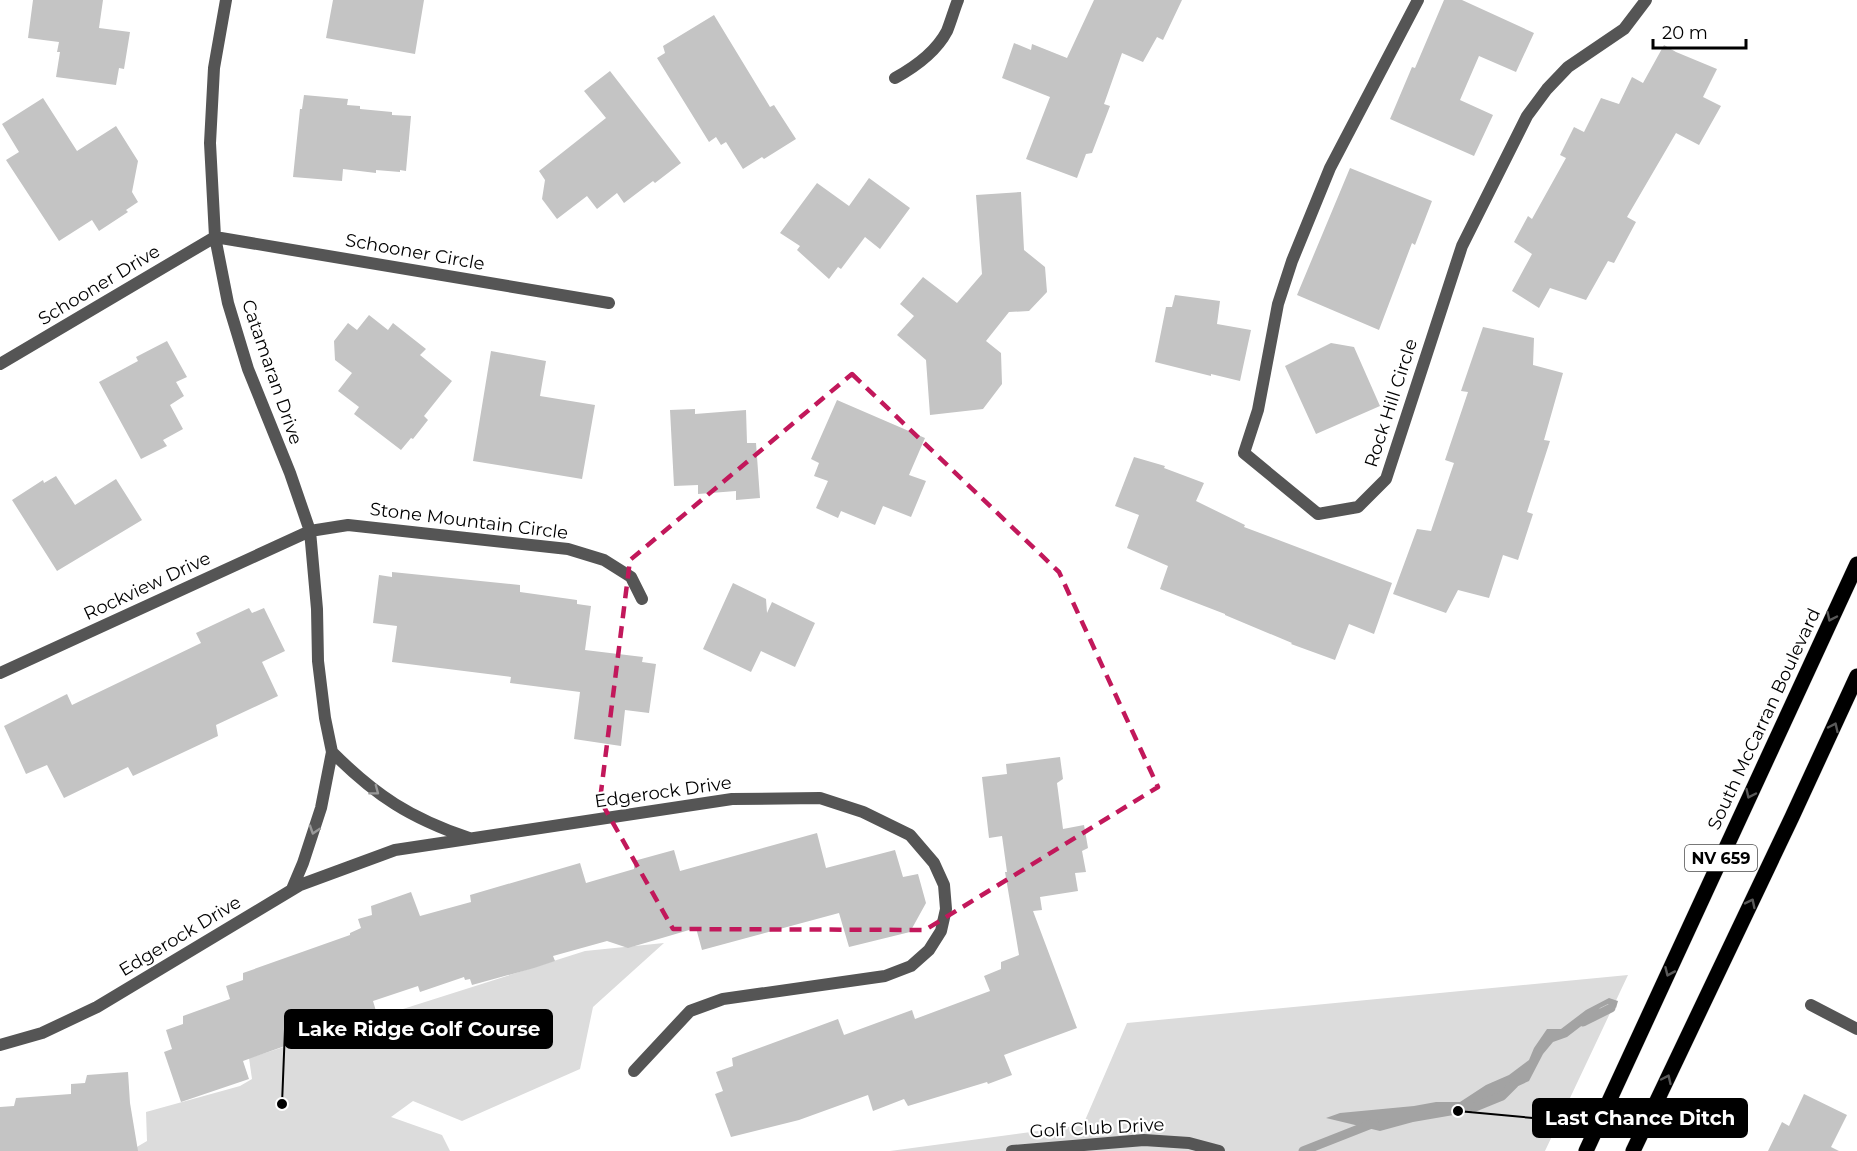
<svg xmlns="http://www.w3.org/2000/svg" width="1857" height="1151" viewBox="0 0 1857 1151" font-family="Montserrat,sans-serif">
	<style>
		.green { fill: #dcdcdc }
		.water { fill: #a3a3a3 }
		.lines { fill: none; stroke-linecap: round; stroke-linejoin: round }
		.stream { stroke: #a3a3a3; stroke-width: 9 }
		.building { fill: #c4c4c4 }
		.primary-casing { stroke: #dbdbdb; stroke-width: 16 }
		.street { stroke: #555; stroke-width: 12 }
		.primary { stroke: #000; stroke-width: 15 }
		.oneway { stroke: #595959 }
		.oneway2 { stroke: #999 }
		.marked { fill: none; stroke: #c2185b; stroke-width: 4.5; stroke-dasharray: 12 8; stroke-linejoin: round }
		.labels { text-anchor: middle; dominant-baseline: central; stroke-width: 4.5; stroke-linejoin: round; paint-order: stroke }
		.shield { fill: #fff; stroke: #4c4c4c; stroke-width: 1.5 }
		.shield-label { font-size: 16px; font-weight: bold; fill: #000 }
		.street-label { font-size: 18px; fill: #000; stroke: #fff }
		.leader { fill: none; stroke: #000; stroke-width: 2 }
		.callout-dot { fill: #000; stroke: #fff; stroke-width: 2 }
		.callout { fill: #000; stroke: #000; stroke-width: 2 }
		.callout-label { font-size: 20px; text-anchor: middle; font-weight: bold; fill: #fff }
	</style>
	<rect width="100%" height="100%" fill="#fff"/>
	<!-- green -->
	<path class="green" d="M664 943 593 1007 580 1069 462 1121 413 1101 391 1117 442 1135 450 1151H130L147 1141 146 1112 240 1086 252 1079 249 1058 585 951Z
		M1628 975 1545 1151H890L1083 1125 1127 1023Z"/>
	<!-- water -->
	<path class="water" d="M1609 998 1618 1001 1616 1008 1608 1004 1600 1008 1593 1017 1567 1037 1553 1042 1543 1054 1529 1081 1505 1092 1471 1112 1413 1122 1380 1131 1326 1118 1340 1113 1414 1106 1436 1102H1460L1486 1085 1509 1075 1529 1060 1534 1048 1547 1029H1561L1586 1010Z"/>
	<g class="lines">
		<!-- stream -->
		<path class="stream" d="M1583 1022 1611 1008
			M1475 1107 1502 1096 1514 1084
			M1303 1151 1374 1123"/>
	</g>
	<!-- building -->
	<path class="building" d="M33 0H103L99 28 130 32 124 69 119 68 116 85 56 77 60 52H57L59 42 28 38Z
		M333 0H424L415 54 326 38Z
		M1094 0H1182L1163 40 1157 37 1143 62 1122 53 1104 104 1110 106 1092 153 1086 154 1077 178 1026 159 1050 97 1002 78 1014 43 1031 50 1032 44 1067 58Z
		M1444 0H1462L1534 33 1516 72 1479 56 1460 100 1493 115 1474 156 1390 119 1412 67 1415 68Z
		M714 15 770 107 774 105 796 139 764 159 762 157 743 169 726 142 721 145 716 137 709 142 657 58 665 53 663 46Z
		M1664 45 1676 52 1717 69 1703 97 1721 106 1699 145 1676 133 1627 217 1636 222 1614 263 1608 261 1586 300 1550 288 1539 308 1512 291 1532 254 1514 242 1528 216 1532 219 1566 158 1560 155 1574 127 1584 132 1601 98 1619 104 1632 77 1643 83Z
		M610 71 681 163 655 183 653 181 624 203 617 193 597 209 587 196 557 219 542 199 545 180 539 171 606 118 584 91Z
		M304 95 348 99 347 105 360 106V109L392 112V115L411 116 406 171 400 170V172L376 170V173L343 169 342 181 293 177 300 109H302Z
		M43 98 77 151 116 126 138 161 132 192 138 202 126 210 128 212 99 231 92 220 59 241 6 160 19 152 2 124Z
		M1350 168 1432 201 1415 245 1412 243 1379 330 1297 295Z
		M869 178 910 208 880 249 865 237 841 269 838 267 829 279 797 250 800 246 780 233 817 183 849 206Z
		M1021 192 1024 250 1045 267 1047 292 1029 311 1009 312 986 341 1001 353 1002 384 983 409 930 415 926 360 897 335 914 316 900 304 923 277 957 303 982 274 976 195Z
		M1175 295 1220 301 1217 324 1251 330 1240 381 1211 374V376L1155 362 1166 307H1172Z
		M369 315 388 330 393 323 426 349 420 355 452 381 424 416 428 420 413 439 411 438 401 450 354 414 359 407 338 391 352 373 335 360 334 341 348 323 357 330Z
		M1483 327 1534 338 1533 365 1563 373 1544 440 1550 441 1527 512 1533 514 1518 560 1503 555 1489 598 1458 590 1446 613 1393 594 1417 529 1431 531 1454 463 1445 460 1468 392 1461 391Z
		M167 341 187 377 176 382 184 396 170 405 183 429 163 440 167 446 141 459 99 382 138 361 136 357Z
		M1331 343 1354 347 1380 406 1316 434 1285 366Z
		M491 351 546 361 540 396 595 405 582 479 473 461Z
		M837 400 925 438 909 475 926 481 911 517 883 506 875 525 841 511 838 518 816 508 828 481 814 476 819 463 811 459Z
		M695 409V414L746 410 747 443H756L760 498 736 500V491L698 494V485L674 486 670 410Z
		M1134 457 1165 466 1164 468 1204 483 1196 501 1245 525 1244 527 1392 583 1374 634 1349 624 1335 660 1291 644 1292 643 1225 615V614L1160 589 1168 566 1127 548 1139 515 1115 506Z
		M56 476 75 505 116 479 142 520 57 571 12 500 43 480 44 483Z
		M392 572 520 585V592L577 600V604L591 606 585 650 643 657 642 662 656 664 649 713 625 710 621 746 574 739 580 692 510 683 511 677 392 662 397 626 373 623 379 575 392 577Z
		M733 583 766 599 767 613 772 602 815 623 795 667 761 651 751 672 703 649Z
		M249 608 252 613 264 608 285 651 262 662 278 696 216 725 218 736 133 776 128 767 64 798 47 765 26 774 4 726 67 694 72 705 174 656 201 643 196 633Z
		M1060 757 1063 779 1057 783 1063 829 1084 825 1088 848 1082 851 1086 872 1075 873 1078 891 1040 897 1042 910 1033 911 1077 1028 1004 1055 1012 1075 988 1084 987 1082 908 1106 904 1099 873 1111 868 1095 799 1120 731 1137 715 1094 723 1091 716 1072 733 1066 732 1058 838 1019 844 1035 912 1010 915 1019 990 991 984 976 1001 969V962L1019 955 1005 872H1007L1002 836 989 838 982 777 1007 774 1006 764Z
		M817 833 826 868 895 850 903 877 918 874 926 903 910 932 849 947 839 913 702 950 696 928 628 948 607 941 553 956 555 961 534 968 472 985 470 979 465 980 464 977 420 992 418 986 373 1001 376 1011 340 1024 341 1026 243 1061 249 1079 181 1102 164 1052 172 1049 166 1030 183 1024V1016L230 999 226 986 243 980V973L350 935V933L361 928 358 919 372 915 371 906 411 892 420 916 471 902 470 895 580 863 586 883 634 869V861L674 850 680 871Z
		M128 1072 130 1103 138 1151H0V1107L14 1106 16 1098 71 1094V1084L85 1083 87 1075Z
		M1804 1094 1847 1115 1831 1147 1839 1151H1768L1782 1122 1789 1126Z"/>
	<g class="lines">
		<defs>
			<path id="primary" d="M1586 1151 1857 564
				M1633 1151 1792 817 1857 676"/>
		</defs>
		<!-- primary casing -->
		<use href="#primary" class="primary-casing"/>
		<!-- street -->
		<path class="street" d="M226 0 214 68 210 143 215 237 228 303 248 369 290 473 310 531 317 609 318 661 325 718 332 752 321 808 303 863 292 889
			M1418 0 1330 168 1292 261 1278 304 1258 410 1244 453 1318 514 1358 507 1386 479 1462 246 1527 116 1547 89 1568 67 1624 29 1646 0
			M895 78C915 67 936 52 947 31 951 21 954 10 958 0
			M0 364 215 237 609 303
			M0 673 310 531 348 525 568 549 604 560 631 577 642 599
			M332 752C376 796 410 818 469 838
			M1811 1005 1857 1029
			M0 1045 42 1033 97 1007 300 885 395 850 732 799 820 798 863 812 910 835 934 863 944 885 946 909 941 931 929 950 911 966 885 976 723 999 690 1011 634 1071
			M1012 1151 1144 1140 1189 1143 1219 1151"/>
		<!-- primary -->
		<use href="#primary" class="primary"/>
	</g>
	<!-- one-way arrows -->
	<defs><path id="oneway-chevron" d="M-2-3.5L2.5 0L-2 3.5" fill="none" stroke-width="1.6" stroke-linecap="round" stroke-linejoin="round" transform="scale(1.5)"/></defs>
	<g class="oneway">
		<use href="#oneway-chevron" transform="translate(1831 617) rotate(115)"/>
		<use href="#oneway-chevron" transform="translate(1834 727) rotate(-65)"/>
		<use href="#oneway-chevron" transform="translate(1750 794) rotate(115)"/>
		<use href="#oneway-chevron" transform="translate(1751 903) rotate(-64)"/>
		<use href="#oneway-chevron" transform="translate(1669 972) rotate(114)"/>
		<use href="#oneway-chevron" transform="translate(1667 1079) rotate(-65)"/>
	</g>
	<g class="oneway2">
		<use href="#oneway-chevron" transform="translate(375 791) rotate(37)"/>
		<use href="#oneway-chevron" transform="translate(314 830) rotate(108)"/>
	</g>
	<!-- marked area -->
	<path class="marked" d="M852 374 1059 572 1158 787 925 930 673 929 600 800 630 560Z"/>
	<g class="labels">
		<!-- shield labels -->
		<rect class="shield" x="1685" y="845" width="72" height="26" rx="4.5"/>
		<g class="shield-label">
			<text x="1721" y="858">NV 659</text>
		</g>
		<!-- street labels -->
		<g class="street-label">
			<text transform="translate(415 252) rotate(10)">Schooner Circle</text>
			<text transform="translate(99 285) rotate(-31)">Schooner Drive</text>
			<text transform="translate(272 372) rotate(71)">Catamaran Drive</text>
			<text transform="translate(1391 403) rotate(-72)">Rock Hill Circle</text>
			<text transform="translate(469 521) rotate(7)">Stone Mountain Circle</text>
			<text transform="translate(147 586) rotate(-25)">Rockview Drive</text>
			<text transform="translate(1764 719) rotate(-65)">South McCarran Boulevard</text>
			<text transform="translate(663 792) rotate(-8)">Edgerock Drive</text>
			<text transform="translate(180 936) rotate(-31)">Edgerock Drive</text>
			<text transform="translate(1097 1128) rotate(-3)">Golf Club Drive</text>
		</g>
	</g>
	<!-- callouts -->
	<path class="leader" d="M282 1104L285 1029M1458 1111L1533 1118"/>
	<g class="callout-dot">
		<circle cx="282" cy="1104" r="6"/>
		<circle cx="1458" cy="1111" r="6"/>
	</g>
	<g class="callout">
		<rect x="285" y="1010" width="267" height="38" rx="6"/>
		<rect x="1533" y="1099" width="214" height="38" rx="6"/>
	</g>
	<g class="callout-label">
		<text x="419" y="1036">Lake Ridge Golf Course</text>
		<text x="1640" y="1125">Last Chance Ditch</text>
	</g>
	<!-- scale -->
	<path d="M1653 39v9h93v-9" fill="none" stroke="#000000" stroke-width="3"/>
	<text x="1662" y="39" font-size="18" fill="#000000" stroke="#ffffff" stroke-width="4.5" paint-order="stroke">20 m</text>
</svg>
